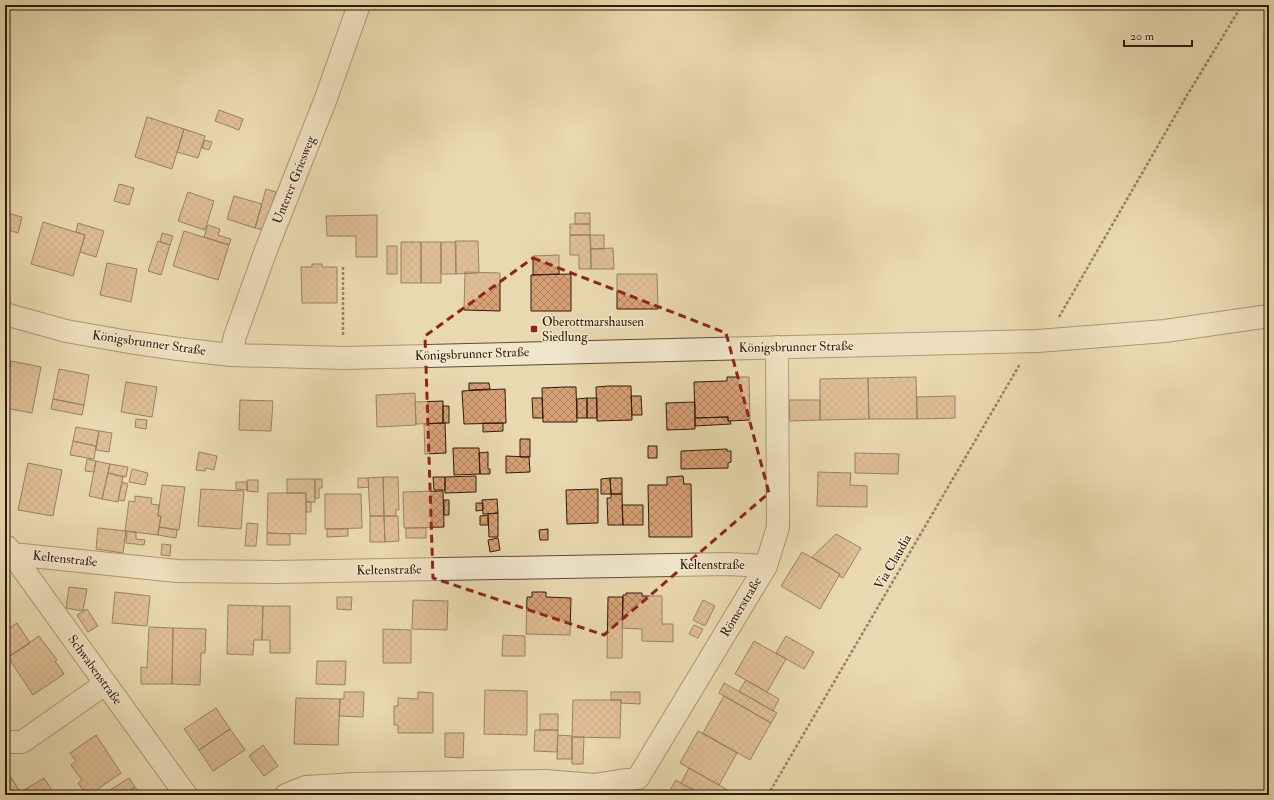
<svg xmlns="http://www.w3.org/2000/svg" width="1274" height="800" viewBox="0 0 1274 800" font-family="'IM FELL Double Pica',serif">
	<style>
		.building { fill: url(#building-cross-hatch); stroke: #311a0b }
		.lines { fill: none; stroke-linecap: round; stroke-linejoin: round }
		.minor-casing { stroke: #5f4a34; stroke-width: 24 }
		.path { stroke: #311a0b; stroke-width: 2.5; stroke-dasharray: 3 2; stroke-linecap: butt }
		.minor { stroke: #f1e6cc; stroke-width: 22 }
		.marked { fill: none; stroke: #8f2418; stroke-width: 3; stroke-dasharray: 8 5; stroke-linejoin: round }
		.poi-dot { fill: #8f2418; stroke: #f1e6cc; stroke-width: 1.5 }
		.labels { text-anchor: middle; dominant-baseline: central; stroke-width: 3; stroke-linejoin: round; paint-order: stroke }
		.street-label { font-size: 13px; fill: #311a0b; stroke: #f1e6cc }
		.poi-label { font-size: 13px; fill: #311a0b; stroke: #f1e6cc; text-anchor: start }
	</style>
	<defs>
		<pattern id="building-cross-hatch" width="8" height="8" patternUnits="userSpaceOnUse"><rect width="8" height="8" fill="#d7a075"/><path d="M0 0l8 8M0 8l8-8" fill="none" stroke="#af825e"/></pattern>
	</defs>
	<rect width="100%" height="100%" fill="#e9d9b0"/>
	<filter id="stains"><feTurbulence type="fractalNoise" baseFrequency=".005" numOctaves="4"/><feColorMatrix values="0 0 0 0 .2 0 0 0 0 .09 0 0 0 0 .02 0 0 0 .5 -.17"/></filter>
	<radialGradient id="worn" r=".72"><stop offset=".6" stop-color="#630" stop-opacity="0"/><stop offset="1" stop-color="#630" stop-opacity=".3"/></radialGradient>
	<!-- building -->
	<path class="building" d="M219 110 243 119 239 130 215 121Z
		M147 117 184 129 172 169 135 157Z
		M184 129 205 136 198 158 177 152Z
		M205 140 212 142 209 150 202 148Z
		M119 184 134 188 129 205 114 201Z
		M266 189 276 192 263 230 255 228Z
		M188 192 214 201 205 230 178 221Z
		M234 196 262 204 255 228 227 219Z
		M7 213 22 217 18 233 5 229V219Z
		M575 213H590V224H575Z
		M377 215V257H356V236H327L326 216Z
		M43 222 85 235 73 276 31 264Z
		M78 223 104 231 96 257 80 252 85 235 76 232Z
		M570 224H590V235H570Z
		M208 225 220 229 218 235 231 239 229 245 204 237Z
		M184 231 229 245 218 280 173 266Z
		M162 233 173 236 170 245 160 242Z
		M570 235H590L591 269H579V255H570Z
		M590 235H604V249H591Z
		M158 241 170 245 161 275 148 271Z
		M455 241H478L479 273 456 274Z
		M401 242H421V283H401Z
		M421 242H441V283H421Z
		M441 242H456V274H441Z
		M387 246H397V274H387Z
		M613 248 614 269H591V249Z
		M559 255V274L533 275V256Z
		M107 263 137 269 131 302 100 295Z
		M312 264H322V267H337V303H302L301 267H312Z
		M465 272 500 273V311L464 310Z
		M571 274V311H531V275Z
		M617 274H657L658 309H617Z
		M11 361 41 367 32 413 5 408V394Z
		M59 369 89 375 84 405 53 399Z
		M727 377H749L750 420 728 421V417L695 418 694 382 727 381Z
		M916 377 917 419H869L868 378Z
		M868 378 869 419 820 420V379Z
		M126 382 157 387 152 417 121 412Z
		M469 383H489L490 389 469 390Z
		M608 386H631L632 420 597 421 596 387Z
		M565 387H576L577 422H543L542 388Z
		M505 389 506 423 464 424 462 391Z
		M415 393 416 425 377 427 376 395Z
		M631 396H641L642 415H632Z
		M955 396V418L917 419V397Z
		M532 398H542L543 418H533Z
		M587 398V418H577V399Z
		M587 398H597V418H587Z
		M53 399 84 405 82 415 51 409Z
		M240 400 273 401 271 431 239 430Z
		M789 400H820V420L790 421Z
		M443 401V423L416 424 415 402Z
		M695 402V429L667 430 666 403Z
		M443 406H449V423H443Z
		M728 417V421H730L731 424 695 426V418Z
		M136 419 147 420 146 429 135 427Z
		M443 423H445L446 453 425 454 424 424Z
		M483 423H503V431L483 432Z
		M76 427 99 431 96 446 73 441Z
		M99 431 112 433 109 452 96 450Z
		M520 439H530V457H520Z
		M73 441 96 446 94 459 70 455Z
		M648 446H657V458H648Z
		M453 448H479L480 474 454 475Z
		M727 449V451H731V462L728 463V468L681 469V451Z
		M199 452 217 456 214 470 206 468 205 471 196 470Z
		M488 452V469H490V474H480L479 453Z
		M855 453 899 454 898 474 855 473Z
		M506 456 529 457 530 472 506 473Z
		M87 459 96 461 94 472 85 471Z
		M96 461 110 464 102 499 89 496Z
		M28 463 62 470 53 516 18 510Z
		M110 464 128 467 126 477 108 473Z
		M132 469 148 473 145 485 129 482Z
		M818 472 851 473 850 485 867 486V507L817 506Z
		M108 473 123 477 118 502 102 499Z
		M476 476V492L445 493V477Z
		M683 476 684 484H691L692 537H649L648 485H667V477Z
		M383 477 384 516H370L368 478Z
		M383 477H398L399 510H396V516H384Z
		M433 477H445V490H434Z
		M358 478H368L369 487 358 488Z
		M610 478H622V494H611Z
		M610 478 611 494H601V479Z
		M287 479H315V502H306V493H287Z
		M315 479H322V488H319V498H315Z
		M247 480H258V492L247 491Z
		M122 482 128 484 124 501 118 500Z
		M236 482H247V490L236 489Z
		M162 485 185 487 179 530 159 527 161 516H158Z
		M201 489 244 491 241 529 198 526Z
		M598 489V523L567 524 566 490Z
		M443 491 444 527 404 528 403 492Z
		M268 493H306V534L267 533Z
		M325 494H361L362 528 325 529Z
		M611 494H622L623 525H608L607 498H611Z
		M135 496 152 498 151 504 159 505 158 516H161L158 535 125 531 129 501 135 502Z
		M497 499 498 513 483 514 482 500Z
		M444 500H449V515H444Z
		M306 502H311V512H306Z
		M476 503H483V510L476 511Z
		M622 505H643V525H623Z
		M498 513V537H489L488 514Z
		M488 515V525H480V516Z
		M370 516H384L385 542H370Z
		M384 516H398L399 541 385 542Z
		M247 523 258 524 256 546H245Z
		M159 527 177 530 176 538 158 535Z
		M98 528 126 531 123 553 96 549Z
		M406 528H426V538H406Z
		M327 529H348V536L327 537Z
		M548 529V540H540L539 530Z
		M127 531 136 532V539L145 540 144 545 126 543Z
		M267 533 290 534V545H267Z
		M836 534 861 548 843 578 839 576 840 574 812 557Z
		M498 538 500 550 490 552 488 540Z
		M162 544 171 545 170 556 161 555Z
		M802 552 840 574 820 609 781 586Z
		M69 587 87 589 83 611 66 608Z
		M115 592 150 596 147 626 112 623Z
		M532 592H546V597L571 598 570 635 526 634 527 597H532Z
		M626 593H642V596H662V624H673V642L642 641V629L622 628 623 595H626Z
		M337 597H352L351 610 337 609Z
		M608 597H623L622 658H607Z
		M413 600 448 601 447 630 412 629Z
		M703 600 715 606 705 626 693 620Z
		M228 605 263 606 262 640H254L253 655 227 654Z
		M263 606H290V653H270V640H262Z
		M87 609 98 626 88 632 77 615Z
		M17 623 30 643 9 657 5 651V631Z
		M694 625 703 629 698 638 689 634Z
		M149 627 173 628 172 684H141V667L147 668Z
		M173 628 206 629 205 653H201L200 685 172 684Z
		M383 629 411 630V663H383Z
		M503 635 525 636V656H502Z
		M39 636 57 660 55 661 64 674 33 695 8 657Z
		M786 636 814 652 804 669 776 653Z
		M754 641 786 659 767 692 735 674Z
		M317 661H346L345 685 316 684Z
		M746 680 779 699 773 711 739 691Z
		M724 683 777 713 771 723 719 693Z
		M485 690 527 691V735L484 734Z
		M344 692H364L363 717 339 716 340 699H344Z
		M418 692 433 693V733H398V725H394V706H398V698L418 699Z
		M611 692H640V704L621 703V700H611Z
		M724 696 771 723 750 760 703 733Z
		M296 698 340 699 338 745 294 744Z
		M573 700H621L620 738 572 737Z
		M216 708 230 729 199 750 184 729Z
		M540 714H558V730H540Z
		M230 729 245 750 213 771 199 750Z
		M535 730H558L557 752 534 751Z
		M698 731 737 753 719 785 680 763Z
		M445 733H464L463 758 445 757Z
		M96 735 121 773 89 795H87L78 783 82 780 71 765 76 761 70 753Z
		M558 735 572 736V759H557Z
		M572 737H584L583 764H572Z
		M263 745 278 766 264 776 249 756Z
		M689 768 731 792 729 795H702L681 783Z
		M9 774 22 795H5V777Z
		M44 778 55 795H27L24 790Z
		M129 778 135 787 123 795H109L107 792Z
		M676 780 681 783 702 795H667Z
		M135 787 141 795H123Z"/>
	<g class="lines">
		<defs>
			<path id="minor" d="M5 314 66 331 129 342 178 349 231 355 344 358 1038 341 1165 331 1269 316
				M231 355 235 336 266 250 325 101 359 5
				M7 547 186 795
				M12 554 177 571 276 572 728 564 766 566
				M5 742H22L105 684
				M286 795 306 787 355 784 545 781 594 785 638 778 766 566 778 527 777 347"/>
		</defs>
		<!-- minor casing -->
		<use href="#minor" class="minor-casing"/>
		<!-- path -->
		<path class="path" d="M343 267V336
			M1059 317 1186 97 1242 5
			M768 795 1020 364"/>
		<!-- minor -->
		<use href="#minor" class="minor"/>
	</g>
	<!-- marked area -->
	<path d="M0 0H1274V800H0ZM533 258 726 333 769 493 604 635 433 578 425 336Z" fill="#e9d9b0" fill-opacity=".55" fill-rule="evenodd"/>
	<path class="marked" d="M533 258 726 333 769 493 604 635 433 578 425 336Z"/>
	<!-- markers -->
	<rect class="poi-dot" x="530" y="325" width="8" height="8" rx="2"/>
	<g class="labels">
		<!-- street labels -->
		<g class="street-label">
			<text transform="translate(294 180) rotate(-68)">Unterer Griesweg</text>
			<text transform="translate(149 343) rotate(8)">Königsbrunner Straße</text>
			<text transform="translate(796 347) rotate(-1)">Königsbrunner Straße</text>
			<text transform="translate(472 354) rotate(-2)">Königsbrunner Straße</text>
			<text transform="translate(65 559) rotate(6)">Keltenstraße</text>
			<text transform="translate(893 562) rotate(-60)">Via Claudia</text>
			<text x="712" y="565">Keltenstraße</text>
			<text transform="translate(389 570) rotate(-1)">Keltenstraße</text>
			<text transform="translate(741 607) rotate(-59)">Römerstraße</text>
			<text transform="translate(95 670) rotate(54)">Schwabenstraße</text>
		</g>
		<!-- poi labels -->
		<g class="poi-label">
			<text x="542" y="322">Oberottmarshausen<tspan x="542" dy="15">Siedlung</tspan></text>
		</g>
	</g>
	<!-- margin -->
	<rect width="1274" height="800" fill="none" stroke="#e9d9b0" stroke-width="20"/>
	<rect x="6" y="6" width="1262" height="788" fill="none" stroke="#311a0b" stroke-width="2"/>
	<rect x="10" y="10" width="1254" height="780" fill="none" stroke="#311a0b"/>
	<!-- scale -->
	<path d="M1124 40v6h68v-6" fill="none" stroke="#311a0b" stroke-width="2"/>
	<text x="1130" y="40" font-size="12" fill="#311a0b" stroke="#f1e6cc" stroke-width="3" paint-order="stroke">20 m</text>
	<rect width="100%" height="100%" filter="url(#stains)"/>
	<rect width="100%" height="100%" fill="url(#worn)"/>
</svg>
